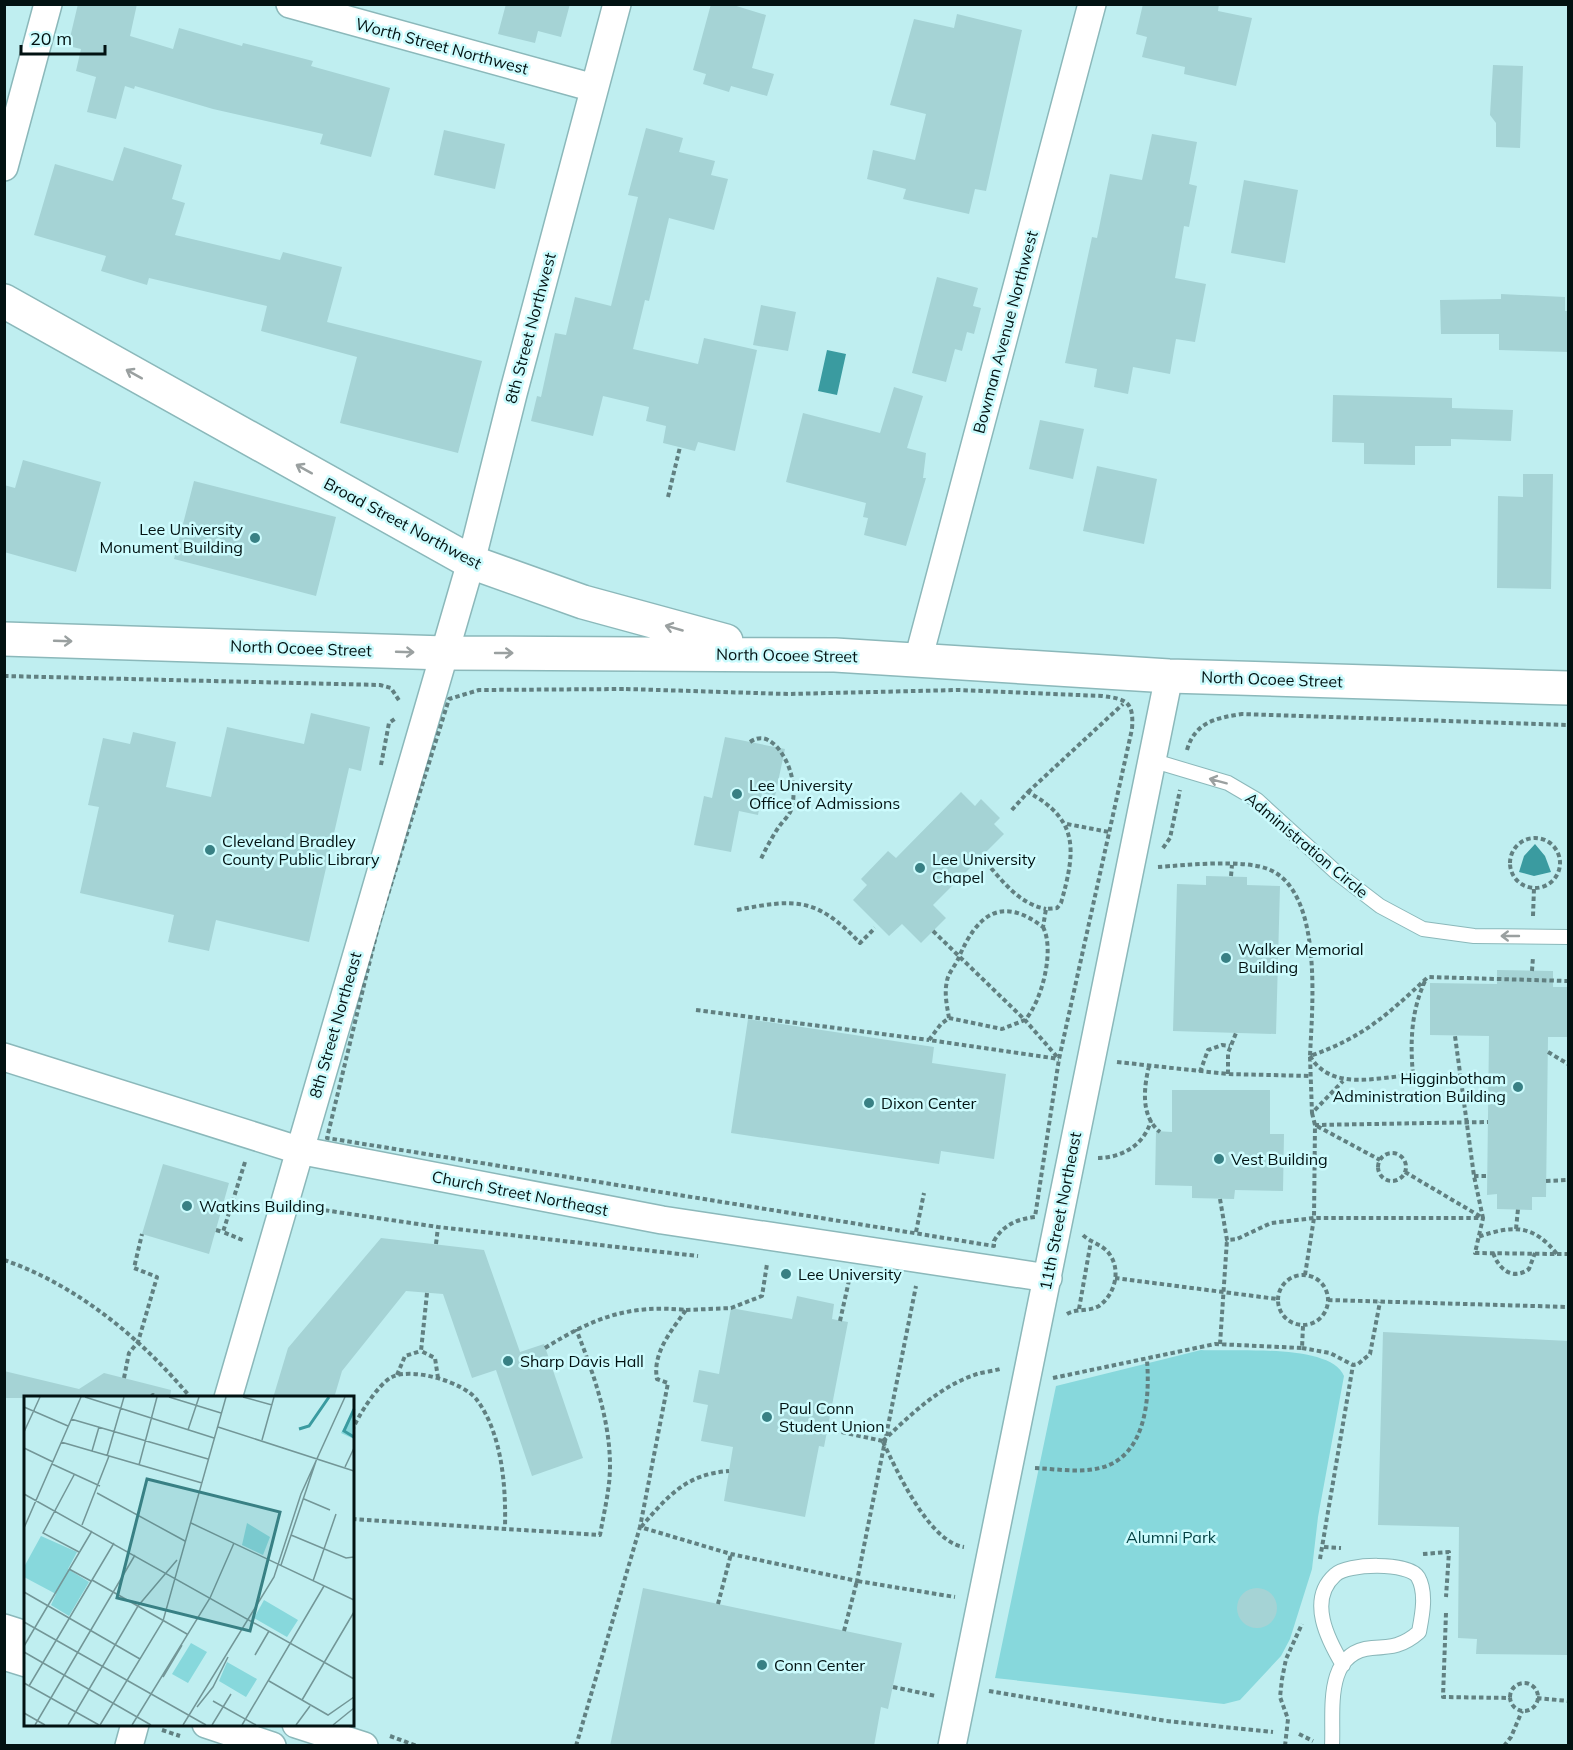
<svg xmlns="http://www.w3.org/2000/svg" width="1573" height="1750" viewBox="0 0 1573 1750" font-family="Mulish,sans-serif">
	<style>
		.green { fill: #87d8dc }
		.water { fill: #3a9ba0 }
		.building { fill: #a5d3d5 }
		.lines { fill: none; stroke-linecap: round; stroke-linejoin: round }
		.service-casing { stroke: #8bb8ba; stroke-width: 16 }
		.minor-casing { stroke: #8bb8ba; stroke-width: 30 }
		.secondary-casing { stroke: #8bb8ba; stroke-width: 36 }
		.path { stroke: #618081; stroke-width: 4; stroke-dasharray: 4.5 3; stroke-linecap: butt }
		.service { stroke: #fff; stroke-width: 14 }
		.minor { stroke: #fff; stroke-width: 27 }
		.secondary { stroke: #fff; stroke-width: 33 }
		.oneway { stroke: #9aa0a0 }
		.poi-dot { fill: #388084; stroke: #ccfbfd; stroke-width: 2 }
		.labels { text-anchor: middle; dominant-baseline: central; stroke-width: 5; stroke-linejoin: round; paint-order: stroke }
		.street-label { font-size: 16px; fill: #021212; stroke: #ccfbfd }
		.poi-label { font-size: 16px; fill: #021212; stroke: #ccfbfd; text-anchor: start }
		.park-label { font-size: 16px; fill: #003f41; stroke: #ccfbfd }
		.inset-river { fill: none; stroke: #3a9ba0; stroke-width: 3 }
		.inset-road { fill: none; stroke: #739697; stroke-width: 1.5 }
		.view { fill: #388084; fill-opacity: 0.15; stroke: #388084; stroke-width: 3 }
		.inset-edge { fill: none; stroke: #021212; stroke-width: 3 }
	</style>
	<rect width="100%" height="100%" fill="#bfeef0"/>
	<!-- green -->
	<path class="green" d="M1201 1350C1232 1352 1331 1343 1344 1376L1318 1517 1312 1569 1290 1639 1281 1656 1240 1700 1224 1704 995 1678 1056 1386Z"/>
	<!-- water -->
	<path class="water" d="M827 350 846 354 837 395 818 391Z
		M1535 844 1545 856 1551 872 1534 876 1519 872 1524 856Z"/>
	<!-- building -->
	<path class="building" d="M78 4H137L130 36 173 49 179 28 242 46 243 43 313 61 311 66 390 88 371 157 320 144 323 134 213 109 135 86 134 89 125 86 116 119 87 112 96 77 76 71 81 49 68 46Z
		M506 4H570L561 37 538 31 535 43 498 34Z
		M711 4H730L766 15 752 68 774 74 767 96 731 86 729 92 703 84 706 74 693 70Z
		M1143 4H1219L1218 11 1252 18 1236 86 1184 74 1185 67 1142 57 1147 37 1136 34Z
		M957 14 1022 30 986 191 975 189 969 214 903 199 906 189 867 179 873 150 915 160 926 114 890 105 914 19 954 28Z
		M1493 65 1523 66 1520 148 1496 147V123L1490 115Z
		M646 128 683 138 679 152 715 161 711 175 728 179 714 230 669 218 649 301 645 300 633 349 698 364 704 338 757 350 735 451 698 442 695 451 663 443 666 426 646 421 649 407 603 396 593 436 531 421 537 396 541 397 555 333 566 335 575 297 611 306 638 197 628 195Z
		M444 130 505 144 495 189 434 175Z
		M1152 134 1197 142 1189 184 1197 186 1189 227 1184 226 1175 278 1206 284 1195 342 1176 339 1170 374 1133 367 1128 394 1094 387 1097 369 1065 363 1092 237 1097 238 1110 174 1142 180Z
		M124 147 182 165 172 199 185 203 175 235 280 260 283 252 342 267 327 322 482 361 458 453 340 423 357 357 261 331 267 306 149 278 147 285 101 271 106 256 34 235 55 164 113 181Z
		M1244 180 1298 190 1285 263 1231 253Z
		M937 277 978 288 973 306 981 308 974 334 967 332 962 351 955 349 946 382 912 373Z
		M1501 294 1565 297V311H1569V352L1499 350V334H1441L1440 300 1501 299Z
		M761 305 796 312 788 351 753 345Z
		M894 387 923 396 907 448 926 453 923 478H926L906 546 864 535 868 518 863 517 866 503 786 482 803 413 880 433Z
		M1333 395 1452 398V408L1513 410 1511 441 1451 439V446H1415V465L1364 464V443L1332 442Z
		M1040 420 1084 429 1073 479 1029 469Z
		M23 460 101 482 76 572 4 552V485L15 488Z
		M1097 466 1157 479 1144 544 1083 531Z
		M1523 474H1553L1551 589 1497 588 1498 496 1523 497Z
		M194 481 336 517 316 596 174 559Z
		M311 713 370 727 361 771 349 768 309 942 216 920 209 951 168 942 174 915 80 893 99 807 88 805 103 738 130 744 133 732 176 742 166 787 211 797 227 727 304 744Z
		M725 737 785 749 775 796 762 793 758 815 739 811 731 852 694 845 704 796 712 798Z
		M961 792 975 806 981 799 1000 818 994 824 1004 834 933 905 946 918 921 943 902 924 889 936 853 900 867 885 861 879 888 851 896 858Z
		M1206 876 1247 877V885L1280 886 1276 1034 1173 1031 1177 884 1206 885Z
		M1497 970 1553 971V987H1569V1037H1548L1546 1197H1532V1210L1497 1209V1194L1487 1195 1489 1036 1430 1035V983L1497 984Z
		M748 1019 934 1047 932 1063 1006 1074 994 1159 941 1151 939 1164 731 1133Z
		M1172 1090H1270V1134H1284L1283 1191 1235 1190 1234 1199 1192 1198V1186L1155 1185 1156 1131 1172 1132Z
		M163 1164 229 1183 209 1254 142 1234Z
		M381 1238 484 1250 520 1352 544 1344 583 1458 532 1476 496 1370 472 1378 443 1294 406 1291 342 1371 334 1398H273L288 1348Z
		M797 1296 834 1304 832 1319 848 1322 824 1447 819 1446 805 1517 724 1501 733 1447 701 1441 708 1405 693 1402 699 1370 719 1374 731 1308 792 1319Z
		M1383 1332 1569 1341V1655L1476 1654 1477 1639 1458 1638 1459 1527 1378 1525Z
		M4 1371 79 1389 104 1373 171 1390 170 1398H4Z
		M643 1588 902 1643 888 1709 881 1707 874 1746H610Z
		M1237 1608a20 20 0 1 1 40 0a20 20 0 1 1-40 0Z"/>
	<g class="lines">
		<defs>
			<path id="service" d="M1151 760 1228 783 1257 800 1337 873 1380 906 1423 929 1474 936 1568 937
				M1332 1746C1334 1713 1323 1652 1372 1648 1392 1647 1403 1646 1419 1632 1422 1616 1427 1593 1418 1577 1409 1562 1347 1563 1335 1575 1307 1600 1328 1640 1343 1665"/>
			<path id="minor" d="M290 4 594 88
				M4 167 48 4
				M918 660 1092 4
				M4 1057 298 1150 662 1220 1048 1278
				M228 1398 471 562 513 394 617 4
				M4 1628 26 1635
				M4 1656 26 1663
				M206 1724 272 1746
				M296 1724 364 1746
				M129 1746 135 1724
				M952 1746 1169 676"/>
			<path id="secondary" d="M4 301 471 562 583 602 726 641
				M4 639 445 653 835 655 1169 676 1568 688"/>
		</defs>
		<!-- service casing -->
		<use href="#service" class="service-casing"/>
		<!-- minor casing -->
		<use href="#minor" class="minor-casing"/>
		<!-- secondary casing -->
		<use href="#secondary" class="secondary-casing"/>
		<!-- path -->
		<path class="path" d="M668 497 680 447
			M4 676 380 685 391 688 400 702
			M626 689 788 694 958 690 1102 696C1127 699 1134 702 1132 729L1059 1059 1035 1217C1017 1219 1003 1225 994 1241V1246L327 1138 379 923 449 699 479 690Z
			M750 742C759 736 766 737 775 745 790 760 798 788 791 810 789 816 782 822 778 828 771 839 765 850 760 861
			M1187 750C1195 722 1216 718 1242 714L1568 725
			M381 765 389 723 396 718
			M1028 792 1123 704
			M1067 824 1109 832
			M1510 863a25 25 0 1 1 50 0a25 25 0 1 1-50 0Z
			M1163 848 1170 838 1180 790
			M981 857C1001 878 1016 903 1046 909
			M1158 867C1187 865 1242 859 1268 869 1324 891 1312 1008 1310 1056 1364 1037 1387 1015 1428 977L1568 981
			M1231 876 1232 865
			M737 910C797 898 817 898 860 943L875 928
			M1533 916 1534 888
			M1043 927C1055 950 1042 1001 1025 1020L1059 1059
			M933 931 1025 1020 1002 1029 949 1018 941 1024 929 1040 1059 1059
			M1532 971 1533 957
			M696 1010 929 1040
			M949 1018C947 1006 944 993 947 981 948 973 956 965 959 957 977 915 1001 895 1043 927L1046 909 1057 908 1061 903C1076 850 1079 820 1028 792L1010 812
			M1548 1052 1568 1064
			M1310 1056C1331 1092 1378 1077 1413 1075 1410 1042 1411 1010 1426 979
			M1310 1057 1312 1113 1343 1081
			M1117 1062 1228 1074 1311 1076
			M1149 1066C1144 1087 1140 1116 1160 1132
			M1200 1072 1208 1050 1222 1045 1230 1046
			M1228 1074V1053L1236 1033
			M1312 1113 1315 1125 1380 1160
			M1378 1167a14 14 0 1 1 28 0a14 14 0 1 1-28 0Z
			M1098 1158C1121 1158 1145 1145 1151 1120
			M245 1162 223 1232 245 1241
			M1405 1172 1483 1218 1474 1176 1455 1036
			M1474 1176H1487
			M1546 1181 1568 1180
			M1220 1199 1227 1240 1237 1239 1271 1223 1314 1218 1315 1125 1488 1122
			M310 1208 438 1227 698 1256
			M1516 1229 1518 1209
			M216 1230 223 1232
			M916 1232 924 1193
			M436 1244 438 1227
			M1493 1253C1499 1269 1512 1281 1529 1269L1535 1253
			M1557 1254H1568
			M4 1260C77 1285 142 1339 191 1398
			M1278 1300a25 25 0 1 1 50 0a25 25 0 1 1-50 0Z
			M1305 1275 1314 1218H1483L1475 1253 1557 1254C1533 1224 1513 1225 1478 1237
			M1115 1278 1277 1299
			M427 1293 421 1351 435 1358 438 1378
			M1328 1300 1568 1307
			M1079 1309 1091 1241
			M686 1310 731 1308 762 1296 767 1264
			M1067 1314C1077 1308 1089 1312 1099 1306 1116 1294 1122 1267 1107 1251 1100 1244 1090 1242 1083 1235
			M840 1321 850 1276
			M1220 1344 1227 1240
			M545 1348C593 1318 629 1304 686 1310 672 1330 652 1353 657 1379L668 1383 640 1527
			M1302 1348 1330 1353 1353 1365 1358 1364 1370 1354 1380 1302
			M397 1375 405 1356 421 1351
			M124 1378 129 1353 138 1342 157 1277 134 1268 142 1234
			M1053 1378 1215 1344 1302 1348 1303 1326
			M150 1398 153 1395 155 1398
			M827 1429 883 1441
			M352 1431C357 1417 379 1383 392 1377 412 1367 464 1382 477 1400 502 1434 506 1486 505 1527
			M883 1441C910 1415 940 1386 977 1374 984 1372 993 1371 1000 1369
			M883 1442C897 1471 929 1542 964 1547
			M1035 1468C1056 1469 1079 1473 1100 1468 1146 1457 1150 1399 1147 1360
			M352 1519 600 1535C604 1512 610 1489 610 1466 610 1419 593 1372 576 1329
			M641 1527C668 1496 686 1474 729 1471
			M1324 1547 1341 1548
			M1423 1554 1449 1552 1446 1597
			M1320 1559 1353 1365
			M718 1604 731 1554
			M1446 1613 1443 1697 1510 1698
			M844 1631 857 1581 955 1597
			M1510 1697a14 14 0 1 1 28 0a14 14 0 1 1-28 0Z
			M893 1687 936 1696
			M989 1691 1166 1721 1273 1732
			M1537 1698 1568 1701
			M162 1730 180 1736
			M1299 1734 1313 1741
			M390 1736 417 1746
			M576 1746 640 1527 731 1554 857 1581 916 1286
			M1285 1746 1288 1719 1280 1697 1282 1679 1286 1659 1302 1624
			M1504 1746 1511 1737 1522 1711"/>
		<!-- service -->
		<use href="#service" class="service"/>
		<!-- minor -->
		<use href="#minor" class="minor"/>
		<!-- secondary -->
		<use href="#secondary" class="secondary"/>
	</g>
	<!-- one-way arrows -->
	<defs><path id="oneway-shaft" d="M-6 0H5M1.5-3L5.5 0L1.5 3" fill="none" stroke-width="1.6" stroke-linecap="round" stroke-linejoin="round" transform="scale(1.5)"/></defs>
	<g class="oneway">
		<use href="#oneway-shaft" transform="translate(134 374) rotate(-151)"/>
		<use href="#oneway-shaft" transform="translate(304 469) rotate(-151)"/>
		<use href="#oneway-shaft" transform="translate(674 628) rotate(-164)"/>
		<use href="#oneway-shaft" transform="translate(63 641) rotate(2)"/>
		<use href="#oneway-shaft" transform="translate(405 652) rotate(2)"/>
		<use href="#oneway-shaft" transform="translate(504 653)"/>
		<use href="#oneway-shaft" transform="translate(1218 781) rotate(-165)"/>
		<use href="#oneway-shaft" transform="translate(1510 936) rotate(-180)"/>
	</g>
	<!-- markers -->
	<g class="poi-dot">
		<circle cx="255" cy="538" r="6"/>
		<circle cx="737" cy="794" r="6"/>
		<circle cx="210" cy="850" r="6"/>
		<circle cx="920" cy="868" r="6"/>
		<circle cx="1226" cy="958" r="6"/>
		<circle cx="1518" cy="1087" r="6"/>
		<circle cx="869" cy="1103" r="6"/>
		<circle cx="1219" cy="1159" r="6"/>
		<circle cx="187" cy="1206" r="6"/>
		<circle cx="786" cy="1274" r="6"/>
		<circle cx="508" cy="1361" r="6"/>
		<circle cx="767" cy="1417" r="6"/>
		<circle cx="762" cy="1665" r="6"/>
	</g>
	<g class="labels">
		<!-- street labels -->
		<g class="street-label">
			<text transform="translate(442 46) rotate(15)">Worth Street Northwest</text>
			<text transform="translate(530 328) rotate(-75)">8th Street Northwest</text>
			<text transform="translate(1005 332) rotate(-75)">Bowman Avenue Northwest</text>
			<text transform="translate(403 523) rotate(28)">Broad Street Northwest</text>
			<text transform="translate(301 648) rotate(2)">North Ocoee Street</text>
			<text transform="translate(787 655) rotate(1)">North Ocoee Street</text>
			<text transform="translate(1272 679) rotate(2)">North Ocoee Street</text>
			<text transform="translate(1307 845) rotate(40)">Administration Circle</text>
			<text transform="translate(335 1025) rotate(-74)">8th Street Northeast</text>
			<text transform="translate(520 1193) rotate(11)">Church Street Northeast</text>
			<text transform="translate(1060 1211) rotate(-79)">11th Street Northeast</text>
		</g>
		<!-- poi labels -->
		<g class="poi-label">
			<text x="243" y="529" text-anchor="end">Lee University<tspan x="243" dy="18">Monument Building</tspan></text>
			<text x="749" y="785">Lee University<tspan x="749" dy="18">Office of Admissions</tspan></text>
			<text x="222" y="841">Cleveland Bradley<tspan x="222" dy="18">County Public Library</tspan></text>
			<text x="932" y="859">Lee University<tspan x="932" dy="18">Chapel</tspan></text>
			<text x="1238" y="949">Walker Memorial<tspan x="1238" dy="18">Building</tspan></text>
			<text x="1506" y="1078" text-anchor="end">Higginbotham<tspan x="1506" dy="18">Administration Building</tspan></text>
			<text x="881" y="1103">Dixon Center</text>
			<text x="1231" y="1159">Vest Building</text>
			<text x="199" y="1206">Watkins Building</text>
			<text x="798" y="1274">Lee University</text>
			<text x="520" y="1361">Sharp Davis Hall</text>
			<text x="779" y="1408">Paul Conn<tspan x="779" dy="18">Student Union</tspan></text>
			<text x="774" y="1665">Conn Center</text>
		</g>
		<!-- park labels -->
		<g class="park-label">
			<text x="1171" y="1537">Alumni Park</text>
		</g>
	</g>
	<!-- overview -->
	<g transform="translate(24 1396)">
		<rect width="330" height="330" fill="#bfeef0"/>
		<path d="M330 13V43L317 37ZM223 127 246 141 239 159 218 149ZM17 140 53 156 44 173 65 186 45 220 27 209 32 198 0 181V171ZM240 204 274 224 263 241 230 222ZM167 247 183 256 164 287 148 278ZM203 266 233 283 222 301 195 285Z" fill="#87d8dc"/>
		<path class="inset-river" d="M330 13 320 35 330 41M275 33 285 30 305 1"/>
		<path class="inset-road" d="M61 1 190 42M145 1 197 17M219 1 248 9M0 11 44 30M47 23 184 63M194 31 330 75M164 34 175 1M0 36 16 1M238 44 250 1M37 46 178 87M0 52 29 66M68 55 75 31M83 60 100 1M28 68 76 90M115 69 133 1M321 71 330 52M50 79 19 137 55 156M73 97 161 145M0 98 330 283M280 103 306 114M167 127 330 204M58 129 85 60M0 132 57 1M267 139 322 162 330 161M257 169 293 62M45 173 67 185M68 184 163 238M289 185 312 118M0 196 116 263M0 226 182 329M0 250 68 135M0 256 127 329M231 259 245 235M139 281 158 249M245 285 304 319 330 301M0 287 75 329M5 290 90 147M278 304 330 216M189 305 232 329M173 311 189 291 204 261M0 317 21 329M11 329 111 159M44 329 114 210 153 164M76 329 139 225 202 1M108 329 186 202 210 147M159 329 250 181 277 98 321 1M188 329 207 298M218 329 300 190M272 329 286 310M309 329 330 312"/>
		<path class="view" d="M123 83 256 116 226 235 93 202Z"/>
		<rect width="330" height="330" class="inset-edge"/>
	</g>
	<!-- border -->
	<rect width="1573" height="1750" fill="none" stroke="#021212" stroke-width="12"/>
	<!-- scale -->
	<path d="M21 45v9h84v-9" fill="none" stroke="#021212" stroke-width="3"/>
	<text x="30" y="45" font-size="18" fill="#021212" stroke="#ccfbfd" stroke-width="4.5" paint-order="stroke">20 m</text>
</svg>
